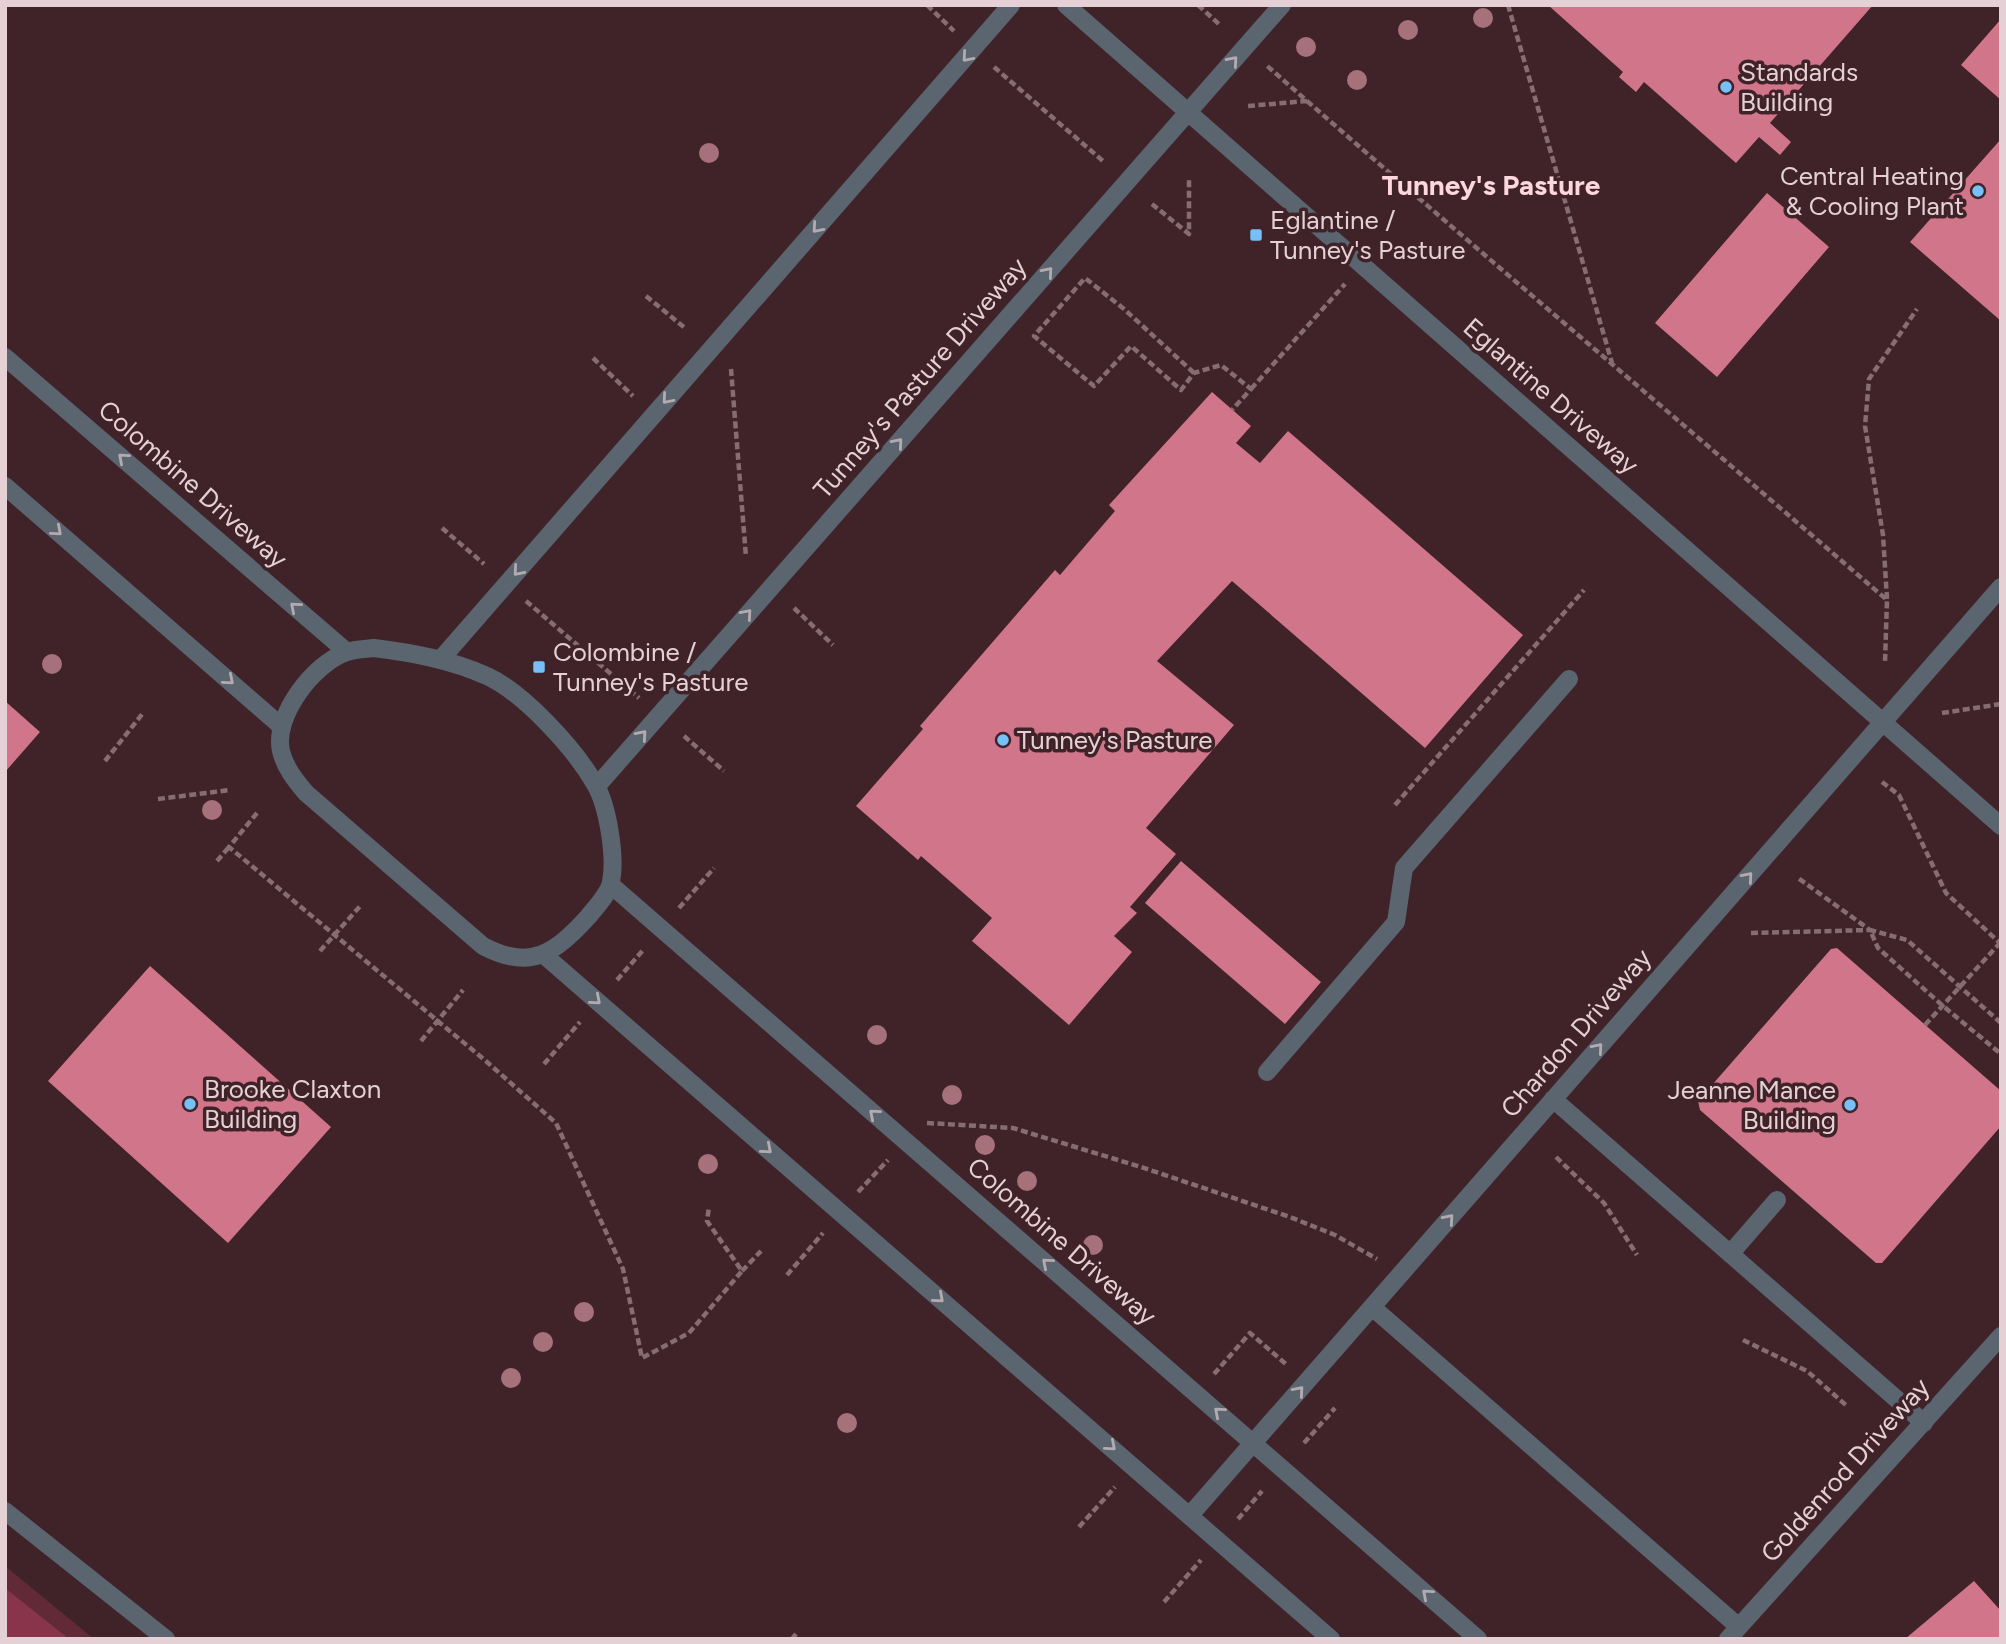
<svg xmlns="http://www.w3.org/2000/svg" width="2006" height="1644" viewBox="0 0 2006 1644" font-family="Figtree,sans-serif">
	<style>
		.green { fill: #622937 }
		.forest { fill: #88354b }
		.building { fill: #d1758a }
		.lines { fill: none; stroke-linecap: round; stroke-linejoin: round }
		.path { stroke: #866d72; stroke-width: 4.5; stroke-dasharray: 7 3.5; stroke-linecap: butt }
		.minor { stroke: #5a656f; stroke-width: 18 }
		.tree { fill: #a6717b }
		.oneway { stroke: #b4abb1 }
		.poi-dot { fill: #77bff7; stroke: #402329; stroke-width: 2.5 }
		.labels { text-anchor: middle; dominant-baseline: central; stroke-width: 7; stroke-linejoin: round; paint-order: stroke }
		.poi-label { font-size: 26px; fill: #e5d1d5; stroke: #402329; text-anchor: start }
		.street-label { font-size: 26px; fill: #e5d1d5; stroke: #402329 }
		.neighbourhood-label { font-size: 28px; font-weight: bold; fill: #fed7de; stroke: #402329 }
	</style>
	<rect width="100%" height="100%" fill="#402329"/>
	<!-- green -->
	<path class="green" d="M5 1566 94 1639H5Z"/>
	<!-- forest -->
	<path class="forest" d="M5 1588 69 1639H5Z"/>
	<!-- building -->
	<path class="building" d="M1548 5H1873L1770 123 1791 142 1780 155 1759 137 1736 163 1644 82 1636 92 1619 77 1623 72Z
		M2001 19V100L1961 65Z
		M2001 139V321L1910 242Z
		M1767 193 1829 247 1717 377 1655 323Z
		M1212 392 1251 426 1236 443 1260 463 1288 431 1523 635 1425 748 1232 581 1157 661 1234 725 1146 828 1176 854 1130 907 1137 913 1114 936 1132 952 1069 1025 972 941 992 918 921 856 918 860 856 806 923 729 920 726 1055 570 1060 575 1115 511 1109 505Z
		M5 701 40 732 5 772Z
		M1181 861 1321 982 1285 1024 1145 903Z
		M1837 948 2001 1091V1126L1882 1263H1876L1700 1110 1698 1101 1831 949Z
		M150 966 331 1127 228 1243 48 1081Z
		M1974 1581 2001 1611V1639H1905Z"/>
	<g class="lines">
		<!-- path -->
		<path class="path" d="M927 5 954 31
			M1198 5 1220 25
			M1508 5 1612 363
			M994 67 1103 161
			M1307 101C1499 269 1694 433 1887 600L1885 662
			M1248 106 1307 101 1265 64
			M1152 204 1189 234V178
			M646 296 685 328
			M593 358 633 396
			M731 369 746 557
			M1194 373 1124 309 1085 278 1034 336 1094 386 1131 346 1181 390 1194 373 1221 365 1251 389 1232 410
			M1251 389 1345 284
			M442 528 484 564
			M1887 599 1883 535 1865 426 1869 379 1917 309
			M526 601 639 698
			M794 608 833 645
			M1942 713 2001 704
			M684 736 724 771
			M105 761 143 713
			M1882 782 1899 795 1946 893 2001 944
			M158 799 230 790
			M1395 805 1584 590
			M257 813 229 847 487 1062 556 1123 623 1269 642 1358 689 1333 742 1271 707 1221 709 1207
			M217 861 229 847
			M679 908 714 868
			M1751 933 1870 930 1798 878
			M320 951 362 904
			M617 980 644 949
			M2001 1023 1907 940 1870 930 1878 948 1943 1006 2001 1054
			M1925 1025 2000 943
			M421 1041 463 990
			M544 1064 580 1022
			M927 1123 1013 1128 1141 1167 1290 1217 1335 1235 1377 1259
			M1556 1157 1604 1203 1637 1255
			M858 1192 888 1160
			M742 1271 761 1251
			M787 1275 823 1233
			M1743 1340 1807 1371 1847 1406
			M1214 1374 1250 1333 1287 1365
			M1304 1443 1335 1408
			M1238 1519 1262 1491
			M1079 1527 1115 1487
			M1164 1602 1201 1560
			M792 1639 796 1634"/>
		<!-- minor -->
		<path class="minor" d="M1066 5 2001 826
			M5 357 347 652
			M5 486 282 727
			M374 648C414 653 451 660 487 676 524 693 575 749 595 784 608 806 616 857 611 882 609 894 595 908 588 917 554 954 530 971 483 946L306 793C296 781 285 768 281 751 273 716 314 663 347 652 355 649 366 649 374 648Z
			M441 659 1011 5
			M597 786 1282 5
			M611 885 1478 1639
			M544 955 1331 1639
			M1267 1072 1396 922 1404 868 1569 679
			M1553 1099 1924 1423
			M1730 1254 1777 1200
			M1372 1307 1739 1627
			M5 1511 166 1639
			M1191 1514 2001 587
			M1728 1639 2001 1336"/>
	</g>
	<!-- trees -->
	<g class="tree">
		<circle cx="1483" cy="18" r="10"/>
		<circle cx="1408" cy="30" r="10"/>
		<circle cx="1306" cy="47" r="10"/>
		<circle cx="1357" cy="80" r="10"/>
		<circle cx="709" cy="153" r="10"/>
		<circle cx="52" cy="664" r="10"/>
		<circle cx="212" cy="810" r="10"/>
		<circle cx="877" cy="1035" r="10"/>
		<circle cx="952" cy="1095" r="10"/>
		<circle cx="985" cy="1145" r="10"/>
		<circle cx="708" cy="1164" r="10"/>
		<circle cx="1027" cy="1181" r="10"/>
		<circle cx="1093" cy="1245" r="10"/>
		<circle cx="584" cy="1312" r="10"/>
		<circle cx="543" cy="1342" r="10"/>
		<circle cx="511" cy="1378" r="10"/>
		<circle cx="847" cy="1423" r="10"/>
	</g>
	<!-- one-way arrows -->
	<defs><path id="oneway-chevron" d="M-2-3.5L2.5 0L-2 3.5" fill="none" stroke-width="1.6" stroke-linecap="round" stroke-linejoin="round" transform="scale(1.75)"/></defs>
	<g class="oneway">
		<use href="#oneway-chevron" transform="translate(967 57) rotate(131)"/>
		<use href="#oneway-chevron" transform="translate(1233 61) rotate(-49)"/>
		<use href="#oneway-chevron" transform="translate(817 228) rotate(131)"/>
		<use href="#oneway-chevron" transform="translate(1048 272) rotate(-49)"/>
		<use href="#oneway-chevron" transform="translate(667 399) rotate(131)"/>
		<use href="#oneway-chevron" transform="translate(898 443) rotate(-49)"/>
		<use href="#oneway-chevron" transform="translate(123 458) rotate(-139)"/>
		<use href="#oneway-chevron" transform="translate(57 531) rotate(41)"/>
		<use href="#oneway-chevron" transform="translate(518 571) rotate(131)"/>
		<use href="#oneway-chevron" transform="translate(295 607) rotate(-139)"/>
		<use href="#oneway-chevron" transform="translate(747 614) rotate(-49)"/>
		<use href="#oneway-chevron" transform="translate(229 680) rotate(41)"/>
		<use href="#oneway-chevron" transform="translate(642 735) rotate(-49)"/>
		<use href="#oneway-chevron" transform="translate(1748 877) rotate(-49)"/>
		<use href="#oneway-chevron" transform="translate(596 1000) rotate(41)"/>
		<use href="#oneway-chevron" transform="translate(1598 1048) rotate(-49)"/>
		<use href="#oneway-chevron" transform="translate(874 1114) rotate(-139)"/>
		<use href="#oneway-chevron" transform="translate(767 1149) rotate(41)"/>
		<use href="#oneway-chevron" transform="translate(1449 1219) rotate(-49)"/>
		<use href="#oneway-chevron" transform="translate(1047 1263) rotate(-139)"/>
		<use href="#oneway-chevron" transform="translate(939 1298) rotate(41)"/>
		<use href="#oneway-chevron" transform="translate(1299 1391) rotate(-49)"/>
		<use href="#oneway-chevron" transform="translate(1219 1412) rotate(-139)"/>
		<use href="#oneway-chevron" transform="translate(1111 1446) rotate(41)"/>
		<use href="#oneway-chevron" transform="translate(1427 1594) rotate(-139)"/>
	</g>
	<!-- markers -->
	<g class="poi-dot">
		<circle cx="1726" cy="87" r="7"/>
		<circle cx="1978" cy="191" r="7"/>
		<rect x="1249" y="228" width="14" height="14" rx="3.5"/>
		<rect x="532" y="660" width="14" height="14" rx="3.5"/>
		<circle cx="1003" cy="740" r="7"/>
		<circle cx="190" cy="1104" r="7"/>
		<circle cx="1850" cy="1105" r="7"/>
	</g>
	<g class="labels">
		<!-- poi labels -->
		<g class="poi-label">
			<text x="1740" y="72">Standards<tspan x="1740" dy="30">Building</tspan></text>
			<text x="1964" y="176" text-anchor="end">Central Heating<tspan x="1964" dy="30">&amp; Cooling Plant</tspan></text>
			<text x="1270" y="220">Eglantine /<tspan x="1270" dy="30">Tunney's Pasture</tspan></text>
			<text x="553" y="652">Colombine /<tspan x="553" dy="30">Tunney's Pasture</tspan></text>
			<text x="1017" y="740">Tunney's Pasture</text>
			<text x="204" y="1089">Brooke Claxton<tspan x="204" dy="30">Building</tspan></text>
			<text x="1836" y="1090" text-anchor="end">Jeanne Mance<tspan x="1836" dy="30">Building</tspan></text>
		</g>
		<!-- street labels -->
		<g class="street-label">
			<text transform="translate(920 378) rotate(-49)">Tunney's Pasture Driveway</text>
			<text transform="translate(1551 396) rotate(41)">Eglantine Driveway</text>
			<text transform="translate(193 484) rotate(41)">Colombine Driveway</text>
			<text transform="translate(1576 1033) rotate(-49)">Chardon Driveway</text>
			<text transform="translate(1062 1241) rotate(41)">Colombine Driveway</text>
			<text transform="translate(1845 1470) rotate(-48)">Goldenrod Driveway</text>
		</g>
		<!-- neighbourhood labels -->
		<g class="neighbourhood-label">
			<text x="1491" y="185">Tunney's Pasture</text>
		</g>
	</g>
	<!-- border -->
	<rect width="2006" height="1644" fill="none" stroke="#e5d1d5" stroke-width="14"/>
</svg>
